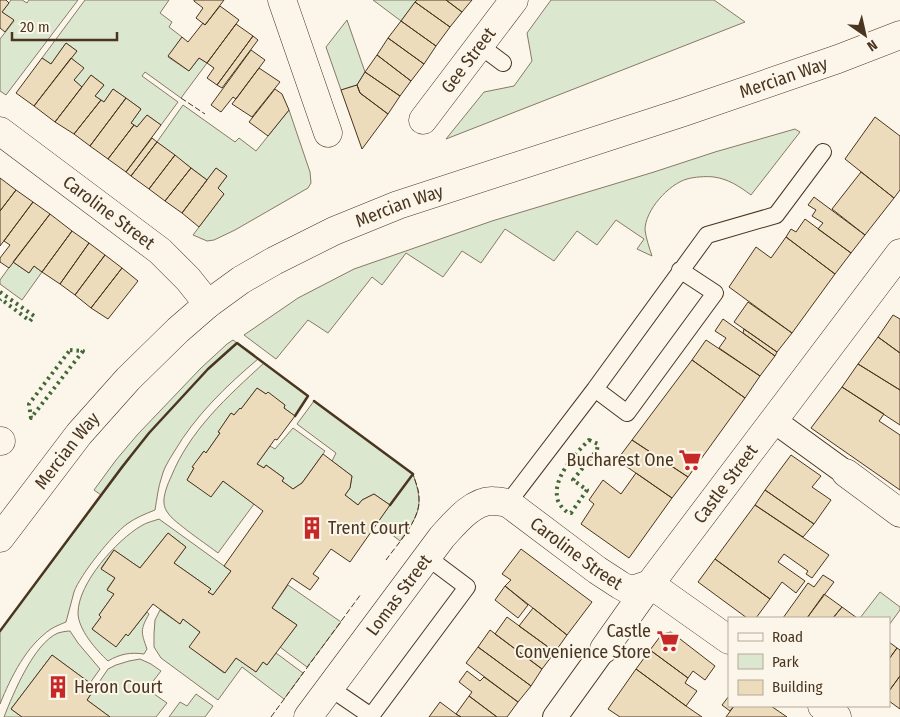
<svg xmlns="http://www.w3.org/2000/svg" width="900" height="717" viewBox="0 0 900 717" font-family="'Fira Sans Condensed',sans-serif">
	<style>
		.green { fill: #dce7d0; stroke: #887966 }
		.building { fill: #ecdcbc; stroke: #4a3520 }
		.lines { fill: none; stroke-linecap: round; stroke-linejoin: round }
		.service-casing { stroke: #4a3520; stroke-width: 18 }
		.pedestrian-casing { stroke: #4a3520; stroke-width: 26 }
		.minor-casing { stroke: #4a3520; stroke-width: 29 }
		.secondary-casing { stroke: #4a3520; stroke-width: 29 }
		.service { stroke: #fbf6e9; stroke-width: 16 }
		.pedestrian { stroke: #fbf6e9; stroke-width: 24 }
		.minor { stroke: #fbf6e9; stroke-width: 28 }
		.secondary { stroke: #fbf6e9; stroke-width: 28 }
		.hedge { stroke: #436837; stroke-width: 4; stroke-dasharray: 2.5 4; stroke-linecap: butt }
		.fence { stroke: #4a3520; stroke-width: 1; stroke-dasharray: 6 2.5; stroke-linecap: butt }
		.wall { stroke: #4a3520; stroke-width: 2.5 }
		.labels { text-anchor: middle; dominant-baseline: central; stroke-width: 4; stroke-linejoin: round; paint-order: stroke }
		.street-label { font-size: 18px; fill: #4a3520; stroke: #fbf6e9 }
		.poi-label { font-size: 18px; fill: #4a3520; stroke: #fbf6e9; text-anchor: end }
	</style>
	<rect width="100%" height="100%" fill="#fbf6e9"/>
	<!-- green -->
	<path class="green" d="M11 0H22L27 3 29 0H78L6 95 0 91V39L14 21 2 12Z
		M85 0H169L160 13 172 22 169 27 182 37 168 57 189 71 199 58 207 63 181 98 145 72 142 76 178 102 161 125 147 115 137 127 131 123 141 109 113 89 104 102 95 96 104 85 91 75 82 87 74 80 83 68 71 58 77 51 66 43 51 64 42 58Z
		M373 0H417L401 21Z
		M551 0H714L745 22 446 139 484 92 514 86 532 61 527 33Z
		M347 20 365 72 357 85 341 90 326 47Z
		M183 105 235 142 239 138 256 151 289 110 310 172 311 183 308 188 235 230 214 240 207 241 193 235 224 194 218 188 227 176 216 168 207 180 157 142Z
		M795 129 800 132 751 195C739 186 728 179 714 177 706 176 694 177 687 179 669 184 645 210 645 230 646 238 649 247 652 256L637 249 644 239 616 220 597 245 577 231 554 261 505 229 481 263 462 251 443 277 406 253 382 285 372 277 328 333 308 320 276 359 244 335 298 298 354 269 492 221 654 172 715 152Z
		M13 262 29 273 34 266 42 272 22 300 0 284V280Z
		M233 340 258 359C226 386 195 416 174 452 169 460 164 468 162 476 158 487 157 499 155 510 145 514 135 518 127 524 112 535 80 575 74 592 71 602 69 612 66 622 61 624 56 626 51 629 26 646 11 677 0 704V631L130 458 101 495 94 490 116 460 138 434 201 368 227 344Z
		M264 363 308 396 295 416 284 408 285 405 268 393 266 394 257 388 241 409 240 408 234 415 231 413 219 431 220 433 206 453 203 452 193 467 194 468 187 480 211 496 223 481 254 504 218 553C209 546 172 521 168 513 166 511 164 506 164 503 163 496 168 483 171 477 190 430 227 397 264 363Z
		M314 401 413 474C424 506 420 513 400 541L377 523 390 505 374 494 362 500 358 505 345 495 350 488 352 476 332 461 336 453 297 424Z
		M293 428 325 451 302 483 293 489 282 481 284 478 266 465 264 468 257 464 270 446 275 449Z
		M159 519 231 571 213 595 208 592 211 589 174 563 186 547 168 533 140 568 114 550 101 568 115 578 107 589 114 594 99 615 101 617 92 629 116 646 126 634 128 636 147 612 149 614C140 630 141 632 147 649L144 654C130 652 120 654 108 661 96 650 78 629 78 613 78 583 117 540 141 526 147 522 154 521 159 519Z
		M288 585 341 622 307 667 280 647 297 625 272 608Z
		M880 592 900 607V610L889 625V618H860Z
		M160 610 180 624 183 619 200 632 190 647 224 673 236 658 256 672 263 662 267 665 276 653 303 673 284 699 242 667 218 700 161 658 154 647V634L155 620Z
		M70 631 78 643 100 669 90 683 52 655 11 709 22 717H4C13 694 34 643 58 633 62 632 66 631 70 631Z
		M140 659 151 664 161 671 147 689 167 703 156 717H110L87 700 108 669 116 665 129 661Z
		M196 694 213 706 205 717H169L180 702 187 706Z"/>
	<!-- building -->
	<path class="building" d="M0 0H6L9 3 2 12 14 20 5 32 0 28Z
		M194 0H224L205 25 196 18 203 8 194 1Z
		M417 0H446L462 12 450 27 415 2Z
		M446 0H472L462 12Z
		M415 2 450 27 436 46 401 21Z
		M220 6 239 20 207 63 199 58 189 71 168 56 182 37 188 42 203 23 205 25Z
		M401 21 436 46 424 64 388 38Z
		M236 24 253 36 217 85 207 78 214 68 207 63Z
		M253 36 258 40 222 88 217 85Z
		M388 38 424 64 411 81 377 55Z
		M66 43 77 51 34 106 16 93 42 58 51 64Z
		M251 50 265 60 236 99 233 97 221 112 211 105Z
		M377 55 411 81 400 96 365 72Z
		M71 58 84 68 74 80 82 87 55 122 34 106Z
		M259 68 280 82 252 117 232 104Z
		M365 72 400 96 388 114 360 93 357 85Z
		M91 75 104 85 95 96 101 100 74 134 55 122Z
		M357 85 360 93 388 114 362 149 341 90Z
		M113 89 126 98 90 146 74 134 101 100 104 102Z
		M275 89 282 94 289 110 268 136 249 122Z
		M126 98 141 109 131 123 134 125 108 159 90 146Z
		M147 115 161 125 126 172 108 159 134 125 137 127Z
		M875 117 900 136V190L894 198 845 159Z
		M152 138 157 142 131 176 126 172Z
		M157 142 175 155 149 189 131 176Z
		M175 155 191 168 165 201 149 189Z
		M191 168 207 180 182 213 165 201Z
		M216 168 227 176 218 188 224 194 199 227 182 213Z
		M861 172 894 198 865 235 832 209Z
		M0 178 16 190 0 211Z
		M16 190 33 202 0 246V211Z
		M814 197 865 235 851 253 818 229 823 223 812 216 816 210 808 205Z
		M33 202 50 214 9 268 0 262V258L10 245 4 241Z
		M50 214 72 231 42 272 34 266 29 273 13 262Z
		M805 219 851 253 835 274 786 237 791 229 796 232Z
		M72 231 89 243 60 284 42 272Z
		M786 237 835 274 792 333 729 287 756 247 771 258Z
		M89 243 105 255 75 295 60 284Z
		M105 255 122 268 91 308 75 295Z
		M122 268 138 281 108 319 91 308Z
		M748 302 792 333 777 352 734 322Z
		M893 315 900 319V353L878 337Z
		M723 319 775 356 760 376 719 348 726 338 715 331Z
		M744 329 777 352 775 356 743 333Z
		M878 337 900 353V390L858 364Z
		M706 340 760 376 745 398 692 360Z
		M692 360 745 398 688 477 632 440Z
		M858 364 900 390V425L842 387Z
		M842 387 884 414 879 421 900 435V490L811 428Z
		M257 388 266 394 268 392 285 405 284 408 295 416 277 440 275 439 257 464 264 468 266 465 284 478 282 481 293 489 302 483 323 454 352 476 350 488 345 495 358 505 362 500 374 494 390 505 350 562 331 549 313 574 319 578 310 590 292 578 272 608 297 625 267 665 263 662 256 672 236 658 225 673 189 647 200 632 183 619 180 624 153 604 128 636 126 634 116 647 92 629 101 617 99 615 114 594 107 590 115 578 101 569 114 550 140 568 168 533 186 547 174 563 211 589 208 592 213 595 231 571 224 566 263 511 223 481 211 497 187 480 194 468 192 467 204 451 206 453 220 433 218 432 231 413 234 415 240 408 241 409Z
		M632 440 688 477 672 498 617 460Z
		M791 455 821 476 812 487 831 500 814 524 765 490Z
		M636 473 672 498 629 558 581 524 594 504 589 500 603 480 621 494Z
		M765 490 814 524 803 537 755 505Z
		M755 505 829 555 812 578 806 574 808 571 784 554 778 562 805 581 796 593 782 582 770 599 715 559Z
		M521 549 592 602 567 635 505 586 511 580 502 574Z
		M715 559 770 599 756 618H747L698 582Z
		M823 575 834 582 807 618H783L808 583 814 587Z
		M505 586 528 605 518 618 495 600Z
		M824 594 842 607 833 618H807Z
		M842 607 857 618H833Z
		M533 608 567 635 555 652 519 626Z
		M507 617 555 652 542 669 495 634Z
		M490 630 542 669 531 686 478 647Z
		M671 632 715 666 705 680 693 671 688 678 650 650 662 634Z
		M889 642 897 648 889 659Z
		M478 647 531 686 518 702 466 663Z
		M897 648 900 650V676L889 691V659Z
		M650 650 688 678 685 683 697 691 686 706 636 669Z
		M52 655 90 683 85 690 91 694 87 700 110 717H22L11 709Z
		M636 669 686 706 702 717H620L608 709Z
		M467 671 480 681 484 677 518 702 507 717H497L469 696 472 692 459 682Z
		M900 676V709L889 701V691Z
		M469 696 497 717H461L456 714Z
		M729 696V706H734L730 711 722 705Z
		M440 702 456 714 461 717H429Z
		M734 706H771L787 717H726Z"/>
	<g class="lines">
		<defs>
			<path id="service" d="M479 45 503 63
				M595 389 627 413 715 293 680 270
				M508 503 595 389 707 235 776 215 823 152
				M330 688 371 716 467 587 427 557"/>
			<path id="pedestrian" d="M773 420 846 473
				M555 717 604 649"/>
			<g id="minor">
				<path d="M282 0 328 133"/>
				<path id="s1" d="M423 120 514 0"/>
				<path id="s2" d="M0 131 160 251 188 279 208 304"/>
				<path d="M0 441H1"/>
				<path d="M846 473 900 513"/>
				<path d="M650 584 729 640"/>
				<path id="s3" d="M604 649 650 584 900 253"/>
				<path d="M822 706 837 717"/>
				<path id="s4" d="M308 717 442 537C454 524 473 500 493 501 498 501 503 502 508 503L597 570 620 585 627 589H635L650 584"/>
			</g>
			<g id="secondary">
				<path id="s5" d="M0 538 79 434 128 379 178 330 208 304 241 280 274 261 334 231 398 205 684 112 838 59 900 35"/>
			</g>
		</defs>
		<!-- service casing -->
		<use href="#service" class="service-casing"/>
		<!-- pedestrian casing -->
		<use href="#pedestrian" class="pedestrian-casing"/>
		<!-- minor casing -->
		<use href="#minor" class="minor-casing"/>
		<!-- secondary casing -->
		<use href="#secondary" class="secondary-casing"/>
		<!-- service -->
		<use href="#service" class="service"/>
		<!-- pedestrian -->
		<use href="#pedestrian" class="pedestrian"/>
		<!-- minor -->
		<use href="#minor" class="minor"/>
		<!-- secondary -->
		<use href="#secondary" class="secondary"/>
		<!-- hedge -->
		<path class="hedge" d="M0 292 34 316 30 321 1 299 0 300
			M70 350 83 351 31 418 29 404Z
			M589 440 598 444 597 450 573 480 587 490 571 513 567 512C562 508 557 502 557 496 554 476 576 453 589 440Z"/>
		<!-- fence -->
		<path class="fence" d="M181 98 205 114
			M386 560C398 543 421 520 419 497 419 489 415 481 413 474
			M271 717 361 594"/>
		<!-- wall -->
		<path class="wall" d="M314 401 413 474 390 505
			M0 631 122 467 149 433 208 369 237 343 308 396 295 416"/>
	</g>
	<!-- icons -->
	<defs>
		<symbol id="supermarket-bare" viewBox="-9 -9 18 18"><path d="M-6-5.5h2.5l.6 2H6L4.5 2H-2.5L-4.4-4H-6ZM-1.5 3.2a1.3 1.3 0 1 0 .1 0ZM3 3.2a1.3 1.3 0 1 0 .1 0Z" fill="#c62828" stroke="#fbf6e9" stroke-width="2.5" paint-order="stroke"/></symbol>
		<symbol id="building-bare" viewBox="-9 -9 18 18"><path d="M-4-6H4V6H1V3H-1V6H-4ZM-2.5-4.3h1.7v1.8h-1.7ZM.8-4.3h1.7v1.8H.8ZM-2.5-1h1.7V.8h-1.7ZM.8-1h1.7V.8H.8Z" fill="#c62828" stroke="#fbf6e9" stroke-width="2.5" paint-order="stroke"/></symbol>
	</defs>
	<g fill-rule="evenodd">
		<use href="#supermarket-bare" x="674" y="444" width="32" height="32"/>
		<use href="#building-bare" x="296" y="512" width="32" height="32"/>
		<use href="#supermarket-bare" x="652" y="625" width="32" height="32"/>
		<use href="#building-bare" x="42" y="671" width="32" height="32"/>
	</g>
	<g class="labels">
		<!-- street labels -->
		<g class="street-label">
			<text stroke="none"><textPath href="#s1" startOffset="75">Gee Street</textPath></text>
			<text stroke="none"><textPath href="#s5" startOffset="935">Mercian Way</textPath></text>
			<text stroke="none"><textPath href="#s5" startOffset="530">Mercian Way</textPath></text>
			<text stroke="none"><textPath href="#s2" startOffset="136">Caroline Street</textPath></text>
			<text stroke="none"><textPath href="#s5" startOffset="110">Mercian Way</textPath></text>
			<text stroke="none"><textPath href="#s3" startOffset="205">Castle Street</textPath></text>
			<text stroke="none"><textPath href="#s4" startOffset="389">Caroline Street</textPath></text>
			<text stroke="none"><textPath href="#s4" startOffset="152">Lomas Street</textPath></text>
		</g>
		<!-- poi labels -->
		<g class="poi-label">
			<text x="674" y="460">Bucharest One</text>
			<text x="328" y="528" text-anchor="start">Trent Court</text>
			<text x="651" y="631">Castle<tspan x="651" dy="21">Convenience Store</tspan></text>
			<text x="74" y="687" text-anchor="start">Heron Court</text>
		</g>
	</g>
	<!-- legend -->
	<rect x="728" y="617" width="162" height="90" fill="#fbf6e9" stroke="#b4a999"/>
	<rect x="738" y="633" width="25" height="8" fill="#fbf6e9" stroke="#b4a999"/>
	<text x="772" y="642" font-size="15" fill="#4a3520">Road</text>
	<rect x="738" y="654" width="25" height="15" fill="#dce7d0" stroke="#b4a999"/>
	<text x="772" y="667" font-size="15" fill="#4a3520">Park</text>
	<rect x="738" y="680" width="25" height="15" fill="#ecdcbc" stroke="#b4a999"/>
	<text x="772" y="692" font-size="15" fill="#4a3520">Building</text>
	<!-- north arrow -->
	<g transform="translate(865 35) rotate(146)" stroke="#fbf6e9" stroke-width="4" paint-order="stroke">
	<path d="M0-4L9 19L0 12L-9 19Z" fill="#4a3520"/>
	<text y="-8" font-size="14" font-weight="bold" text-anchor="middle" fill="#4a3520">N</text>
	</g>
	<!-- scale -->
	<path d="M12 32v8h105v-8" fill="none" stroke="#4a3520" stroke-width="2.5"/>
	<text x="20" y="32" font-size="15" fill="#4a3520" stroke="#fbf6e9" stroke-width="4" paint-order="stroke">20 m</text>
</svg>
